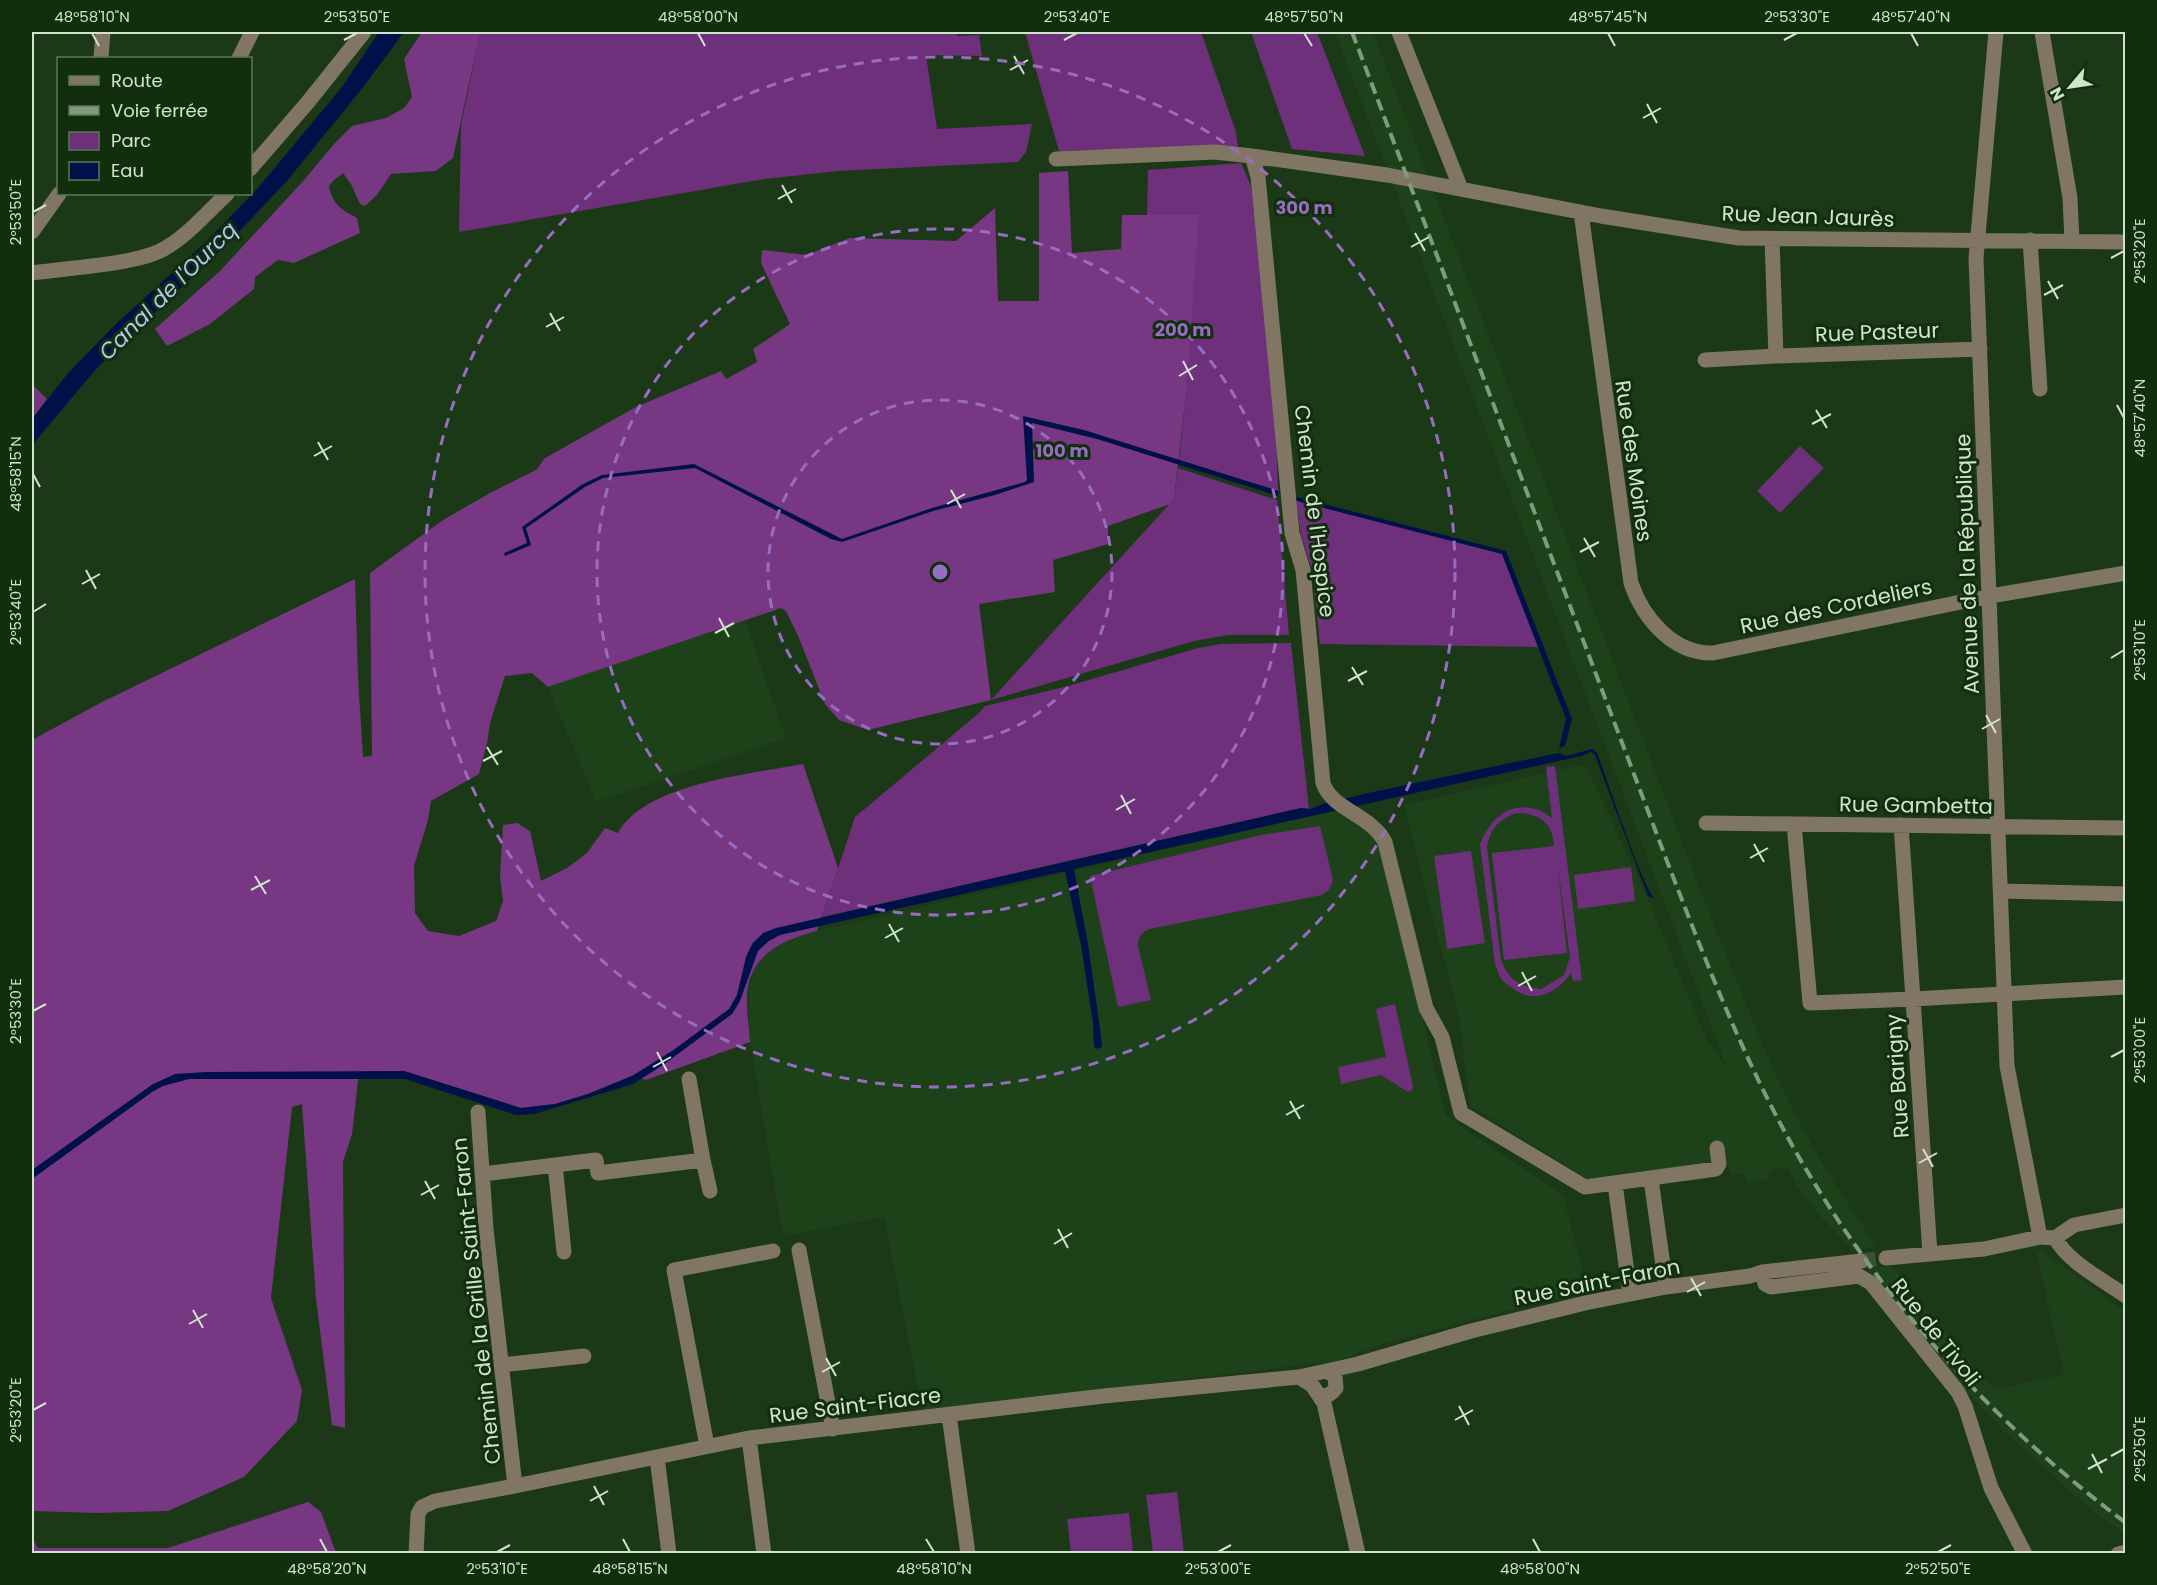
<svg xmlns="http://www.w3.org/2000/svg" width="2157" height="1585" viewBox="0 0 2157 1585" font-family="Poppins,sans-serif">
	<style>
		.built { fill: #1d4118 }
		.green { fill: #6e307a; fill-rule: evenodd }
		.forest { fill: #773783 }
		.water { fill: #00114a }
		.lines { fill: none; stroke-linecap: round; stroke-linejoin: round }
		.minor-tunnel { stroke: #365232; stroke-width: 15; stroke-dasharray: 15 8; stroke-linecap: butt }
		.minor { stroke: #817663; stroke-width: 15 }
		.rail { stroke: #82997f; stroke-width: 4; stroke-dasharray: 12 6; stroke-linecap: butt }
		.ticks { fill: none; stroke: #d1e3ce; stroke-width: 2 }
		.ring { fill: none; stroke: #996cc4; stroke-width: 3; stroke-dasharray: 10 8 }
		.labels { text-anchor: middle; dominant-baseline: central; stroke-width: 6; stroke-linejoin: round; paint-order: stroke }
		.street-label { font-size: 21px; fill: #d1e3ce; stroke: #112f0d }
		.water-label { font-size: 22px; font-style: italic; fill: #aec7f1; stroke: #112f0d }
		.centre { fill: #996cc4; stroke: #112f0d; stroke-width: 3 }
		.ring-label { font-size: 18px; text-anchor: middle; font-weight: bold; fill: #996cc4; stroke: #112f0d; stroke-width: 6; stroke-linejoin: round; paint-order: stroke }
		.neatline { fill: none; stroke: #d1e3ce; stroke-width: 2 }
		.ticks-label { font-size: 15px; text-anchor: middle; fill: #d1e3ce }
	</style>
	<rect width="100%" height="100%" fill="#1b3917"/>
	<!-- built -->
	<path class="built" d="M1335 32H1373L1715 928 1770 1062 1793 1110 1826 1170 1877 1247 1854 1251 1819 1215 1797 1186 1787 1167 1769 1170V1180L1746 1182 1745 1173 1730 1174 1727 1157 1713 1158 1710 1165 1588 1179 1470 1106 1459 1018 1404 805 1585 764 1643 888 1707 1040 1727 1068Z
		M745 620 786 738 596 802 548 687Z
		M1339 809 1379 838 1446 1116 1563 1195 1587 1290 1386 1343 1340 1360 923 1412 884 1217 783 1236 750 1042 748 987 756 964 776 946 796 936Z
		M2035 1249 2042 1251 2125 1311V1534L2095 1513 2005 1432 1959 1384 1924 1344 1866 1268 1892 1266 1951 1341 1996 1390 2064 1374Z"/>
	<!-- green -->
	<path class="green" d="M480 32H956L957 36 979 35 982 56 926 55 937 129 1032 124 1026 152 1018 162 838 171 764 179 459 232 461 125Z
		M1025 32H1201L1236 132 1238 147 1059 151Z
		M1251 32H1317L1365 156 1292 149Z
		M1241 163 1251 186 1276 426 1278 491 1179 460 1186 393 1147 215 1148 170Z
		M1800 446 1824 468 1780 513 1757 491Z
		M1178 468 1277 500 1289 635H1228L1194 641 991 700 1174 499Z
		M1296 500 1502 554 1538 647 1320 644 1313 574 1301 535Z
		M1291 643 1309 809 1301 808 822 917 855 817 979 713 985 706 1068 686 1198 648 1221 644Z
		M1555 766 1582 980 1573 981 1571 973C1558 992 1536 1004 1515 990 1511 987 1506 984 1503 981 1499 977 1497 969 1495 964L1480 844C1489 821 1508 801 1535 809 1541 810 1547 815 1552 818L1546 767ZM1516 813C1539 813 1553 822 1554 846L1492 853 1504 960 1567 953 1558 868 1570 957 1564 975 1541 989C1519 986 1510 982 1501 960L1487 848C1490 829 1498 820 1516 813Z
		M1320 826 1333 880 1329 890 1322 895 1149 929C1141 933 1138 937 1138 946L1151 1000 1118 1007 1090 876 1261 835Z
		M1471 851 1485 943 1447 949 1434 856Z
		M1631 867 1635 901 1578 909 1574 875Z
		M1395 1004 1413 1086 1412 1090 1408 1092 1381 1075 1341 1084 1338 1067 1386 1057 1376 1009Z
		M1177 1492 1184 1553H1153L1146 1495Z
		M1129 1513 1133 1553H1071L1067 1519Z"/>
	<!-- forest -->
	<path class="forest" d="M422 32H480L453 158 436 171 391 174 377 195 365 206 360 204 351 184 343 173 333 181 329 186C332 204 342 210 357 218L360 233 294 263 278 260 255 277 254 289 210 324 167 346 155 329 220 271 305 179 334 144 352 126 386 118 404 108 412 97 404 59Z
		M1068 171 1072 253 1121 249 1122 215H1199L1186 393 1174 499 1170 504 1108 526V544L1053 560 1055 592 979 604 991 700 868 730 839 720 825 704 799 638 786 611 781 608 548 687 532 673 505 676 490 723 487 743 479 774 431 801 428 820 414 866 415 913 428 931 459 936 496 921 503 901 500 876 503 825 517 823 530 831 541 881 567 868 587 853 605 828 618 833C645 783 752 774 803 764L838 868 817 931C786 939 756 951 748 986 745 1001 749 1025 750 1042L646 1080 632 1076 588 1094 555 1104 521 1108 404 1071 359 1072 352 1134 343 1162 345 1428 332 1425 316 1299 302 1104 292 1107 271 1298 302 1390 297 1421 244 1477 168 1511 97 1513 32 1511V740L102 702 355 579 358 678 363 757 372 756 370 573 443 520 490 493 536 470 545 458 636 407 721 371 726 379 757 362 753 349 790 324 761 263 762 250 807 255 850 238 956 241 995 208 998 301H1039V173Z
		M32 384 47 399 32 419Z
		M308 1502 321 1512 336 1553H32V1538L38 1548H168Z"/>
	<!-- water -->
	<path class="water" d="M379 32H404L364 86 287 181 230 241 97 368 32 445V419L69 372 117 323 208 240 258 188 342 87Z
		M1023 416 1084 430 1278 491V496L1097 439 1032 423 1034 482 995 495 933 511 842 542 831 539 695 468 603 478 585 487 526 528 531 545 505 556 504 553 527 543 522 527 583 484 602 475 694 464 842 539 932 508 1025 482 1027 480Z
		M1289 495 1506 551 1572 719 1565 746 1559 748 1566 719 1502 554 1289 499Z
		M1592 749 1597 753C1606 776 1643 889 1655 899L1648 896 1595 755 1591 752 1581 756 1074 869 1088 944 1101 1036 1102 1047 1096 1049 1094 1046 1093 1023 1081 945 1065 871 780 935 769 941 758 951 740 1001 732 1014 663 1065 633 1084 534 1114 516 1115 405 1079H189L163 1086 152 1092 32 1179V1170L153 1084 175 1074 206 1072 404 1071 521 1108 555 1104 588 1094 632 1076 672 1051 729 1009 737 995 746 957 752 944 763 933 776 928 1301 808 1311 809 1322 804 1368 793 1558 753 1566 756Z"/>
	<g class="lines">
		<!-- minor-tunnel -->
		<path class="minor-tunnel" d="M1861 1261 1886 1258"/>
		<!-- minor -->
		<path class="minor" d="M1399 32 1461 189
			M1996 32 1976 258 2007 1066 2040 1237
			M2042 32 2070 198 2072 240
			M101 58 103 32
			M239 58 252 32
			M1252 156 1258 177 1292 533 1303 570 1323 783C1332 810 1370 814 1385 842L1426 1008 1442 1037 1461 1113 1585 1187 1716 1169 1719 1164 1717 1148
			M1056 159 1215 152 1252 156 1387 175 1601 216 1739 238 2126 242
			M250 169 308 102 364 32
			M1581 212 1631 583C1643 618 1673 654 1713 653L1990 596 2126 573
			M32 232 59 194
			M1772 239 1776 356 1980 349
			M2030 240 2040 389
			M32 273C66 268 130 265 160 251 186 238 206 213 227 194
			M1705 360 1776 356
			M1706 823 2126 828
			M1794 824 1810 1003 1913 999 1901 825
			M2002 891 2126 894
			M478 1112 486 1229 515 1486
			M703 1160 710 1191
			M555 1165 596 1160 598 1173 703 1160 689 1079
			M483 1174 555 1165 564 1252
			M1651 1179 1666 1287
			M1615 1184 1630 1294
			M2055 1238C2068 1262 2103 1280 2126 1296
			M799 1250 833 1429
			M1930 1254 1913 999 2126 987
			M1886 1258 1984 1249 2040 1237 2055 1238 2074 1225 2126 1215
			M1762 1272 1765 1284 1771 1287 1859 1276 1871 1283 1958 1392 1965 1406 1991 1488 2025 1554
			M501 1365 584 1356
			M1299 1377 1312 1385 1324 1403 1358 1554
			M1319 1395C1328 1397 1331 1394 1336 1388L1335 1376 1326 1371
			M949 1415 968 1554
			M749 1438 764 1554
			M707 1446 674 1270 773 1251
			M657 1457 669 1554
			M416 1554 418 1514 422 1507 435 1501 515 1486 749 1438 1104 1396 1299 1377 1358 1364 1471 1331 1585 1303 1666 1287 1750 1276 1762 1272 1861 1261
			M2118 1554 2126 1552"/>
		<!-- rail -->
		<path class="rail" d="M1352 32 1670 869C1705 959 1740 1050 1787 1136 1870 1287 1987 1419 2126 1523"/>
	</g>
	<!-- ticks -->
	<path class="ticks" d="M92 33 99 46M698 33 705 46M1304 33 1312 46M1608 33 1615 46M1911 33 1918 46M344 40 357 33M1064 40 1077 33M1784 40 1797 33M1014 56 1024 74M1010 70 1028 60M1647 104 1657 123M1643 118 1661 108M782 185 792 203M778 199 796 189M33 212 46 205M1415 233 1425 251M1411 247 1429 237M2111 258 2124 251M2048 281 2058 299M2044 295 2063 285M550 313 560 331M546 327 564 317M1183 361 1193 380M1179 376 1197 365M2117 405 2124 418M1816 410 1827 428M1812 424 1831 414M318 442 328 460M314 456 332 446M33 474 40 487M951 490 961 508M947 504 965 494M1584 538 1595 557M1580 552 1599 542M86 570 96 589M82 584 100 574M33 612 46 604M719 618 729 637M715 633 734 623M2111 658 2124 650M1352 667 1363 685M1348 681 1367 671M1986 715 1996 733M1982 729 2000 719M487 747 498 765M483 761 502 751M1121 795 1131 814M1116 810 1135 799M1754 844 1764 862M1750 858 1768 848M255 876 266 894M251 890 270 880M889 924 899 942M885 938 903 928M1522 972 1532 991M1518 986 1536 976M33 1011 46 1004M657 1052 667 1071M2111 1057 2124 1050M653 1067 671 1057M1290 1101 1300 1119M1286 1115 1304 1105M1923 1149 1933 1167M1919 1163 1937 1153M425 1181 435 1199M421 1195 439 1185M1058 1229 1068 1248M1054 1244 1072 1233M1691 1278 1701 1296M1687 1292 1705 1282M193 1310 203 1328M189 1324 207 1314M826 1358 836 1376M822 1372 840 1362M1459 1406 1469 1425M33 1410 46 1403M1455 1420 1473 1410M2092 1454 2102 1473M2111 1456 2124 1449M2088 1469 2107 1459M594 1486 604 1505M590 1501 608 1491M320 1539 327 1552M623 1539 630 1552M926 1539 934 1552M1533 1539 1540 1552M497 1552 510 1545M1218 1552 1231 1545M1938 1552 1951 1545"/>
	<!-- distance rings -->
	<g class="ring">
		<circle cx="940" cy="572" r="172"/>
		<circle cx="940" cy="572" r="343"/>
		<circle cx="940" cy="572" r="515"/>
	</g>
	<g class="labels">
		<!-- street labels -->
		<g class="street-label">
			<text transform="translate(1808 216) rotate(2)">Rue Jean Jaurès</text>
			<text transform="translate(1877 332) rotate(-2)">Rue Pasteur</text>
			<text transform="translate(1634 461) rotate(82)">Rue des Moines</text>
			<text transform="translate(1315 511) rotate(83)">Chemin de l'Hospice</text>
			<text transform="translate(1967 564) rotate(-92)">Avenue de la République</text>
			<text transform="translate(1836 606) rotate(-12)">Rue des Cordeliers</text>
			<text transform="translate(1916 805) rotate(1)">Rue Gambetta</text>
			<text transform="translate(1897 1076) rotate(-94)">Rue Barigny</text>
			<text transform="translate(1597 1282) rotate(-11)">Rue Saint-Faron</text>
			<text transform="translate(476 1301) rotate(-96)">Chemin de la Grille Saint-Faron</text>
			<text transform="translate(1936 1332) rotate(52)">Rue de Tivoli</text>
			<text transform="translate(855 1405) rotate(-7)">Rue Saint-Fiacre</text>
		</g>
		<!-- water labels -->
		<g class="water-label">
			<text transform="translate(168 291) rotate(-45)">Canal de l'Ourcq</text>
		</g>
	</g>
	<circle cx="940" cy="572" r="9" class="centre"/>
	<g class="ring-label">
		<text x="1304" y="214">300 m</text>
		<text x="1183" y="336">200 m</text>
		<text x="1062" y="457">100 m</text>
	</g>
	<!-- border -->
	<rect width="2157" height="1585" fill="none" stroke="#112f0d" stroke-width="66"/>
	<!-- legend -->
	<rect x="57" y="57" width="195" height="138" fill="#112f0d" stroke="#5e775a" stroke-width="1.5"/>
	<rect x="69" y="76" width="30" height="9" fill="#817663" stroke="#5e775a" stroke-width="1.5"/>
	<text x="111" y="87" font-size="18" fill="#d1e3ce">Route</text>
	<rect x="69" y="106" width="30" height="9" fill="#82997f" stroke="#5e775a" stroke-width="1.5"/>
	<text x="111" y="117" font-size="18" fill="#d1e3ce">Voie ferrée</text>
	<rect x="69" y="132" width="30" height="18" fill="#6e307a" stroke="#5e775a" stroke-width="1.5"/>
	<text x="111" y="147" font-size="18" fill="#d1e3ce">Parc</text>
	<rect x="69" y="162" width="30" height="18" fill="#00114a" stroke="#5e775a" stroke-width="1.5"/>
	<text x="111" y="177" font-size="18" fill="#d1e3ce">Eau</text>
	<!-- north arrow -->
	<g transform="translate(2070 87) rotate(241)" stroke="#112f0d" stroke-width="4.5" paint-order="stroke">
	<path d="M0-4.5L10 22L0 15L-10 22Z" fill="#d1e3ce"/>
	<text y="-9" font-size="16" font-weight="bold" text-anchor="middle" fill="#d1e3ce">N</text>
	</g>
	<rect x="33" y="33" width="2091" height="1519" class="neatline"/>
	<g class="ticks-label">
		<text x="92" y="22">48°58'10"N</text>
		<text x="357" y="22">2°53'50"E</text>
		<text x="698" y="22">48°58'00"N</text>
		<text x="1077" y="22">2°53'40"E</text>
		<text x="1304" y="22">48°57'50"N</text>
		<text x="1608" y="22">48°57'45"N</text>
		<text x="1797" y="22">2°53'30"E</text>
		<text x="1911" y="22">48°57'40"N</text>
		<text transform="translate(16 212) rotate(-90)" y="5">2°53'50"E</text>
		<text transform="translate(2140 251) rotate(-90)" y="5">2°53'20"E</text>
		<text transform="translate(2140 418) rotate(-90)" y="5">48°57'40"N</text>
		<text transform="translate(16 474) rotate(-90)" y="5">48°58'15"N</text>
		<text transform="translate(16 612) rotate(-90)" y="5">2°53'40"E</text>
		<text transform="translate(2140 650) rotate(-90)" y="5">2°53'10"E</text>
		<text transform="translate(16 1011) rotate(-90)" y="5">2°53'30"E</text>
		<text transform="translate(2140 1050) rotate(-90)" y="5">2°53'00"E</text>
		<text transform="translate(16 1410) rotate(-90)" y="5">2°53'20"E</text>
		<text transform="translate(2140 1449) rotate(-90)" y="5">2°52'50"E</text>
		<text x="327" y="1574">48°58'20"N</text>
		<text x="497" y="1574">2°53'10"E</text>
		<text x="630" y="1574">48°58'15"N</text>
		<text x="934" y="1574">48°58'10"N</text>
		<text x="1218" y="1574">2°53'00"E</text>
		<text x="1540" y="1574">48°58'00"N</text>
		<text x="1938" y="1574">2°52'50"E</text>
	</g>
</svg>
